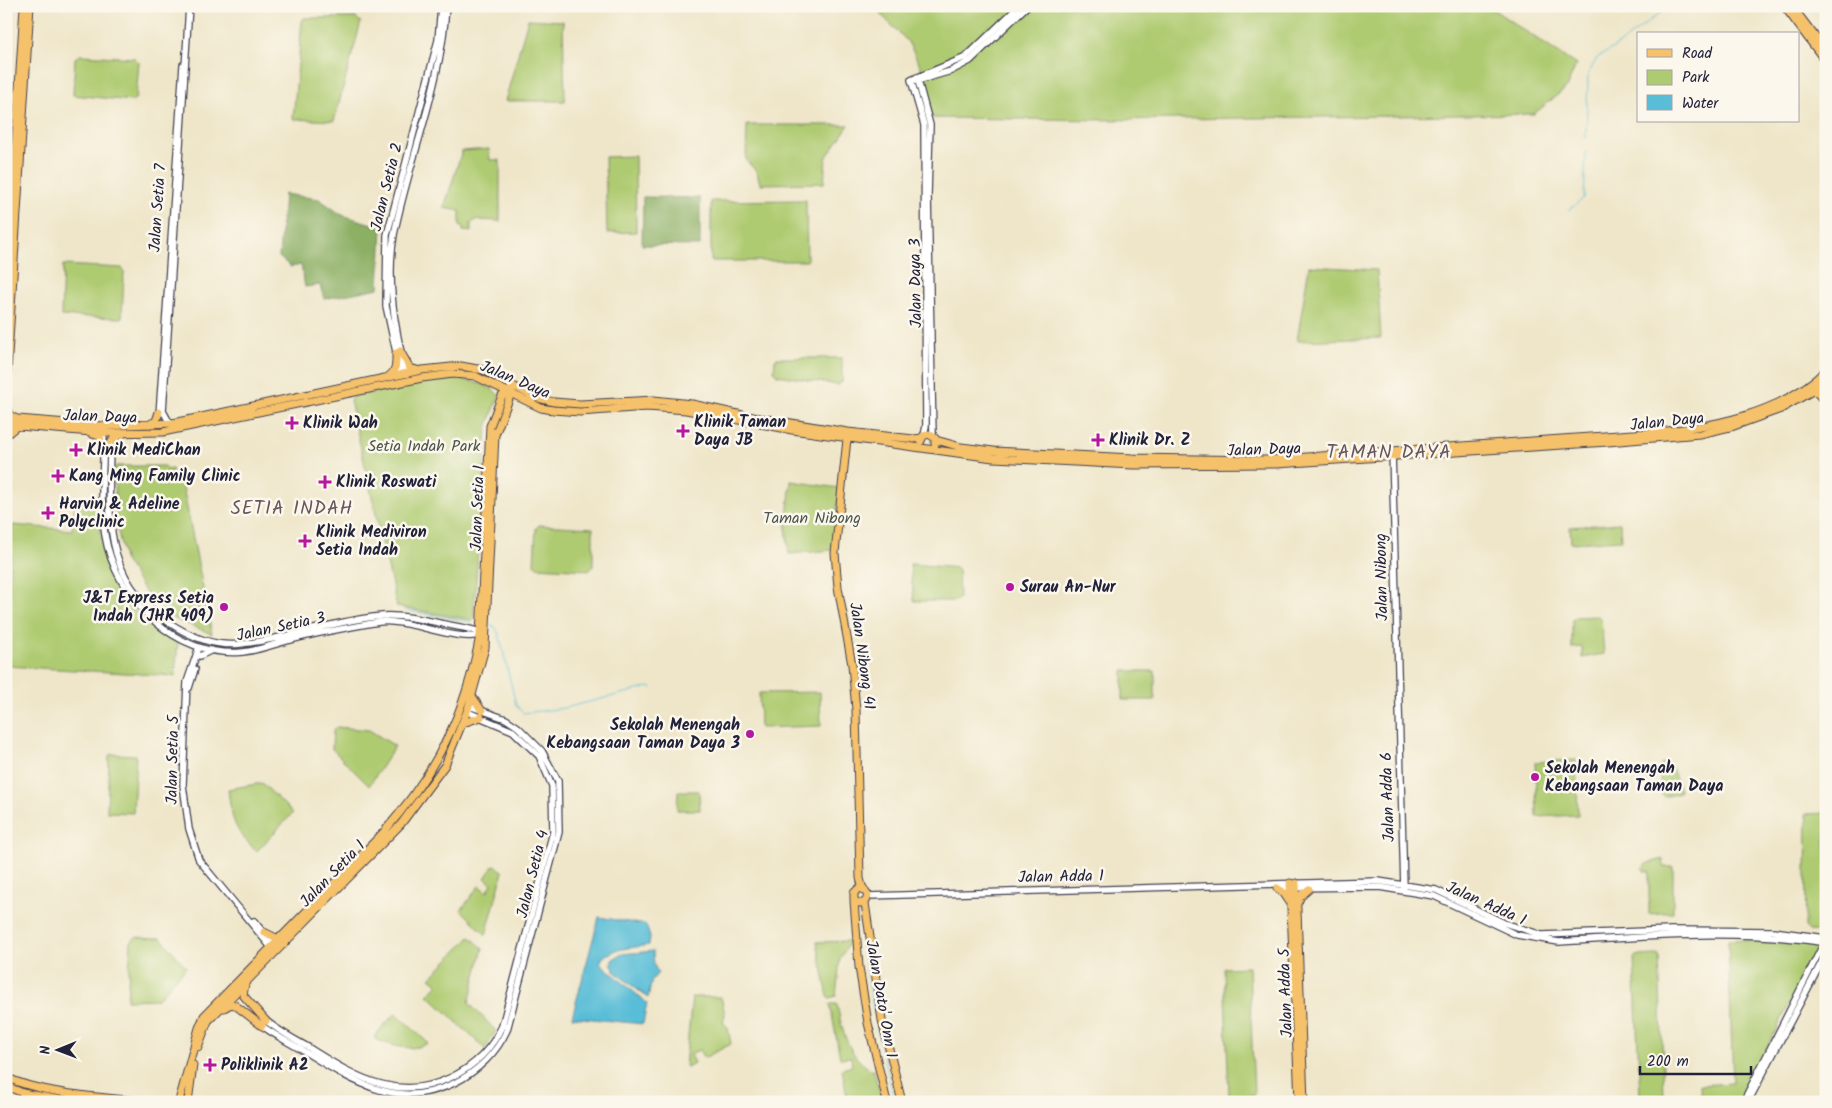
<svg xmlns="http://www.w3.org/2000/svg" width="1832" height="1108" viewBox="0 0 1832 1108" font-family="Kalam,sans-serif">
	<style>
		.green { fill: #afcb71; stroke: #687656 }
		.forest { fill: #8baf63; stroke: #56684f }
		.water { fill: #59bdd7; stroke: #3e7089 }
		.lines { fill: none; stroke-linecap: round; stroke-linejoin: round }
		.stream { stroke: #59bdd7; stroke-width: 1 }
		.minor-casing { stroke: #413f50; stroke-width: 8 }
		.major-casing { stroke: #413f50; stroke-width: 9 }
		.minor { stroke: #fff; stroke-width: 5.5 }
		.major { stroke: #f5c16b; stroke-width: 7 }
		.poi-dot { fill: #b5179e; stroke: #fbf7ec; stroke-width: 2 }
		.labels { text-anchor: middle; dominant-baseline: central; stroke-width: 5; stroke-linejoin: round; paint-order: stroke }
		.street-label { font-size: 16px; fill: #22223b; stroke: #fbf7ec }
		.poi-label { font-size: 16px; font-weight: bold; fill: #22223b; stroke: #fbf7ec; text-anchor: start }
		.park-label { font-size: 16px; fill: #4c554b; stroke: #fbf7ec }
		.quarter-label { font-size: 19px; letter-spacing: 1px; fill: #66575c; stroke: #fbf7ec }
	</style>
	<rect width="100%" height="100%" fill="#fbf7ec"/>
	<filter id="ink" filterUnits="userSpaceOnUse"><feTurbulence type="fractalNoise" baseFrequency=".02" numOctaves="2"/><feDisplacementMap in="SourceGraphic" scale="10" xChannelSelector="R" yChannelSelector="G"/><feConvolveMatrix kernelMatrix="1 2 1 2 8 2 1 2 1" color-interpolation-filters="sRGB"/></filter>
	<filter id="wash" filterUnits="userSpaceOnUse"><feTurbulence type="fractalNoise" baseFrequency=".0096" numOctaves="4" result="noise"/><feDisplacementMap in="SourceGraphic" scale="20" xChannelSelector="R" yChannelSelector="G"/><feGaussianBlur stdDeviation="1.12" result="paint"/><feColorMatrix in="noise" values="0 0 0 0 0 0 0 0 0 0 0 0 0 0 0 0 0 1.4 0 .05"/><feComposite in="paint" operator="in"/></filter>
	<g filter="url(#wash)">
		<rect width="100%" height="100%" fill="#efe6c9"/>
		<!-- green -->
		<path class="green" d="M873 6H1488L1576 65 1566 88 1534 114 1110 120 932 118 921 67 908 42Z
			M304 18H356L361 22 334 121 293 119 302 21Z
			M528 19 563 21 565 101H505Z
			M80 55 135 58 139 62 136 98 132 101 73 95 75 58Z
			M747 125H849L826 158 824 183 760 184 757 172 746 160Z
			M489 149 490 160H500V221L476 220 471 223V232L463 231V226H460V211L444 208 462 151Z
			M635 156 636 232 607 233 605 157Z
			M806 200 807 261H711V201Z
			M63 265 122 268 124 272 122 318 61 316Z
			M1309 266 1377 270 1381 338 1297 341Z
			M777 358H842V382L838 385 777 375 774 371 775 359Z
			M459 379C473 382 491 384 499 396L487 427 473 620 397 607 350 400 352 397 433 380Z
			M116 466H165L166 470 172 469 174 478 181 477 212 634 173 618 147 595 124 559 116 522 114 468Z
			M791 481 839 488 833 550 789 554 786 527Z
			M75 504 99 506C99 550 117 598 151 627 159 633 170 637 178 642L175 676 6 666 12 525 72 530Z
			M1620 523 1621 540 1571 543 1570 527Z
			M539 525 593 528V567L590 570 537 567 534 564 536 528Z
			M910 564 958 568 959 598 956 601H914Z
			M1598 616 1601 619 1604 654 1582 658V647L1572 648V620L1575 617Z
			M1123 671H1155V700H1123Z
			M820 692 821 726 760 728 759 693Z
			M337 727 369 730 395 746 369 786 332 749 333 730Z
			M112 754 136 755 133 813 107 812 109 756Z
			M1576 760 1578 815 1537 817 1535 762Z
			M1665 762 1671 765 1680 790 1679 793 1664 797 1661 794 1660 766Z
			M262 783 293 813 257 851C233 830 232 820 228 789Z
			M678 791H699L700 810H677Z
			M1826 813V933L1809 931 1805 927 1807 818 1805 814Z
			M1663 859 1664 867H1673V912L1649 914V871H1644L1643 868 1646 864Z
			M496 865 503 872 486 935 461 910 479 886 487 892 492 884 485 878 493 866Z
			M136 937 161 938 186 967 158 999 127 1000 131 941Z
			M470 937 483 948 469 1003 496 1031 485 1049 428 995 438 984 430 978Z
			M1776 939 1814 944 1818 949 1739 1102H1701L1700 1085 1733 1083 1728 940Z
			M850 941 840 959 836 996 830 998 828 997 817 942Z
			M1657 955 1659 956 1664 1097 1662 1100H1645L1640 1096 1634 958 1636 956Z
			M1249 967 1254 1095 1229 1096 1224 968Z
			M692 997H721L725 1014 723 1022 728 1028 731 1044 704 1058 699 1050 690 1054 694 1063 687 1067 685 1066Z
			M830 1004H837C842 1030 848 1059 874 1071L882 1102H848L842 1069 852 1066 851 1057 840 1058Z
			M396 1013 428 1043C412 1053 390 1045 375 1039V1035Z"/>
		<!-- forest -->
		<path class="forest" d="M284 194 319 199 342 215 382 227 379 288 324 299 320 285 305 287 301 265 291 267 279 257Z
			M643 197 700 198V246L642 245Z"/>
		<!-- water -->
		<path class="water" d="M599 917 646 925 650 937 649 945 616 950 603 957 600 963 647 1003 643 1024 572 1017Z
			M653 951 654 965 658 973 652 980 648 998 615 972 611 963 613 959 622 954Z"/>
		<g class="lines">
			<!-- stream -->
			<path class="stream" d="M1586 138 1588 74 1597 58 1621 43 1669 6
				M1569 210 1584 198 1586 152
				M405 610 472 622
				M491 626 495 627 499 634 516 705 523 713 565 708 649 687 652 688
				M860 906 863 947 874 1014
				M877 1029 895 1102"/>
		</g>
	</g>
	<g filter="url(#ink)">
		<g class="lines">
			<defs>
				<path id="minor" d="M917 77 930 125 928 195 933 435
					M917 81 951 71 970 61 1027 6
					M406 374C395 329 386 281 394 235 409 159 442 84 446 6
					M401 375 386 306 387 235 438 40 441 6
					M159 415 183 65
					M173 423 168 420 163 411 189 6
					M104 426C104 462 99 500 105 535 115 598 176 659 243 652 260 650 277 643 294 639 322 632 351 627 379 622 406 618 458 642 480 635
					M924 435 926 426 924 125 911 80 966 57 1019 6
					M110 443C109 517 101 584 176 627 196 639 217 647 241 644 288 639 335 620 382 616 406 614 440 624 465 628L477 631 480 635
					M1392 452 1404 888
					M199 647 187 682 183 785 189 829 199 860 274 951
					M200 656 212 650
					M189 688 195 669
					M1277 888 1379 887 1434 896 1517 935 1559 942C1647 937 1738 928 1826 943
					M868 896 1378 881 1436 890 1504 923 1542 935 1672 930 1773 931 1826 938
					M254 921 275 947
					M264 1019C277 1030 292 1038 306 1046 330 1061 354 1077 381 1084 430 1098 482 1070 502 1026L553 832 552 786 539 756 513 731 470 713 468 709
					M260 1024C273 1035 291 1043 305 1052 329 1067 353 1082 380 1090 430 1105 486 1076 507 1030L559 832 558 781 542 751 518 727 506 719 472 707 468 709
					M1743 1102 1825 941
					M1748 1102 1826 954"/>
				<path id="major" d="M1784 6 1826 62
					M1792 6 1826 51
					M6 296 24 6
					M400 351 410 368 417 370
					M389 376C397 371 396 362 396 353
					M1816 383 1826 394
					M1811 386 1826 403
					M6 388 30 6
					M6 405 9 415 15 418
					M6 418 104 426 173 423 422 370 461 366 483 370 534 397 554 402 580 404 654 400 692 404 747 416 848 432 914 439 922 438
					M150 424 156 421 159 412
					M6 425 104 433 163 432 422 378 453 374 475 376 541 408 553 410 580 412 647 407 686 410 792 430 993 458 1133 465 1277 464 1608 442 1700 434 1734 426 1781 409 1814 390 1826 379
					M92 434 99 436 103 445
					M6 435 17 426
					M847 439 835 553 838 587 852 665 856 710 860 878 862 886 868 896 865 903H857L854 899V893L858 889H864
					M936 440 961 447 994 451 1133 458 1264 460 1647 433C1706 428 1782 415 1826 370
					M921 441 923 436 929 434 935 438V444
					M110 445 114 438 122 435
					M472 696 482 711
					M463 723 481 717
					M1290 883 1299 1102
					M1296 883 1304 1102
					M1277 888 1283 892 1289 901
					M854 901 859 967 868 1023 887 1102
					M865 903 882 1020 902 1102
					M1297 904 1301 896 1309 889
					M264 932 276 938 282 936
					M245 984 243 995 266 1021
					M224 1008 231 1004 235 1005 262 1026
					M198 1047 208 1021 401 824 445 765 468 709 485 648 495 435 509 399 508 391
					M6 1077C39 1094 110 1098 149 1102
					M6 1086 23 1093 72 1102
					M179 1101 199 1028 204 1016 382 834C435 774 466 714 480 635L490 426 502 396 512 392
					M188 1102 193 1065"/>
			</defs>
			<!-- minor casing -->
			<use href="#minor" class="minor-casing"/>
			<!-- major casing -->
			<use href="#major" class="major-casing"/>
			<!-- minor -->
			<use href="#minor" class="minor"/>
			<!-- major -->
			<use href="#major" class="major"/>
		</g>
	</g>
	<!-- markers -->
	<g class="poi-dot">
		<path d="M289.5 415.5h5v5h5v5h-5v5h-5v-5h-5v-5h5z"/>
		<path d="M680.5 423.5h5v5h5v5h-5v5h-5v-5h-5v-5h5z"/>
		<path d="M1095.5 432.5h5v5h5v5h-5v5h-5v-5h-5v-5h5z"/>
		<path d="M73.5 442.5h5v5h5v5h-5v5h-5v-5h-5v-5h5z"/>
		<path d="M55.5 468.5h5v5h5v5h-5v5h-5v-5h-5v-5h5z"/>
		<path d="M322.5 474.5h5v5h5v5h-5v5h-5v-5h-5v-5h5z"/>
		<path d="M45.5 505.5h5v5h5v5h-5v5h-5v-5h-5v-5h5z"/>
		<path d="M302.5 533.5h5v5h5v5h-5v5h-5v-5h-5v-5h5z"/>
		<circle cx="1010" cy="587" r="5"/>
		<circle cx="224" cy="607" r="5"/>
		<circle cx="750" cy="734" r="5"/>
		<circle cx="1535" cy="777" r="5"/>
		<path d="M207.5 1057.5h5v5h5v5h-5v5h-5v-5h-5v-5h5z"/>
	</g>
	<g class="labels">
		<!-- street labels -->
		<g class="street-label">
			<text transform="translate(387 187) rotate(-76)">Jalan Setia 2</text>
			<text transform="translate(158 208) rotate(-86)">Jalan Setia 7</text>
			<text transform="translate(916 283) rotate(-91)">Jalan Daya 3</text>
			<text transform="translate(515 380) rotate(23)">Jalan Daya</text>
			<text transform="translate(100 417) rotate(2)">Jalan Daya</text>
			<text transform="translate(1667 422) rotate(-6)">Jalan Daya</text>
			<text transform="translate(1264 450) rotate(-2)">Jalan Daya</text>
			<text transform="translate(478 508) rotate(-88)">Jalan Setia 1</text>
			<text transform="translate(1382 577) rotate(-91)">Jalan Nibong</text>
			<text transform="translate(281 627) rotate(-12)">Jalan Setia 3</text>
			<text transform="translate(862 656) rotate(82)">Jalan Nibong 41</text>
			<text transform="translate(173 760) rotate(-89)">Jalan Setia 5</text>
			<text transform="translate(1388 797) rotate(-92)">Jalan Adda 6</text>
			<text transform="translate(333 874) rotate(-46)">Jalan Setia 1</text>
			<text transform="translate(533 874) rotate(-76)">Jalan Setia 4</text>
			<text transform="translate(1061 877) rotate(-1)">Jalan Adda 1</text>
			<text transform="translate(1486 904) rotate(24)">Jalan Adda 1</text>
			<text transform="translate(1286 993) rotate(-92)">Jalan Adda 5</text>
			<text transform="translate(881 999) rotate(80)">Jalan Dato' Onn 1</text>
		</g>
		<!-- poi labels -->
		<g class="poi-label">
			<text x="694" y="422">Klinik Taman<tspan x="694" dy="18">Daya JB</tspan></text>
			<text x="303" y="423">Klinik Wah</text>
			<text x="1109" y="440">Klinik Dr. Z</text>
			<text x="87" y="450">Klinik MediChan</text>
			<text x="69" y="476">Kang Ming Family Clinic</text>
			<text x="336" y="482">Klinik Roswati</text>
			<text x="59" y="504">Harvin &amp; Adeline<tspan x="59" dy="18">Polyclinic</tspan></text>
			<text x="316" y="532">Klinik Mediviron<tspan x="316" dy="18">Setia Indah</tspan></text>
			<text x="1020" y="587">Surau An-Nur</text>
			<text x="214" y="598" text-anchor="end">J&amp;T Express Setia<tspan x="214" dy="18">Indah (JHR 409)</tspan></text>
			<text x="740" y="725" text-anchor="end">Sekolah Menengah<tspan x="740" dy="18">Kebangsaan Taman Daya 3</tspan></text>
			<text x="1545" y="768">Sekolah Menengah<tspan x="1545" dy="18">Kebangsaan Taman Daya</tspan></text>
			<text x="221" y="1065">Poliklinik A2</text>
		</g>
		<!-- park labels -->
		<g class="park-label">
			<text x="424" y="446">Setia Indah Park</text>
			<text x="812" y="518">Taman Nibong</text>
		</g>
		<!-- quarter labels -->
		<g class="quarter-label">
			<text x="1389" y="453">TAMAN DAYA</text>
			<text x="292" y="509">SETIA INDAH</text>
		</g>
	</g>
	<!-- margin -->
	<rect width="1832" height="1108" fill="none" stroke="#fbf7ec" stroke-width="25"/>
	<!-- legend -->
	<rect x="1637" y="32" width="162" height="90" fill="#fbf7ec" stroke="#a4a2a5"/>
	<rect x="1647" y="49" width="25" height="8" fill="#f5c16b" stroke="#a4a2a5"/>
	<text x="1682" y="58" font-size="15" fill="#22223b">Road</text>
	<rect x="1647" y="70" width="25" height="15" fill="#afcb71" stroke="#a4a2a5"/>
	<text x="1682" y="82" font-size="15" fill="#22223b">Park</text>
	<rect x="1647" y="95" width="25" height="15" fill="#59bdd7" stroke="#a4a2a5"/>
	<text x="1682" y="108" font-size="15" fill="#22223b">Water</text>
	<!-- north arrow -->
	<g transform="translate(58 1050) rotate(269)" stroke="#fbf7ec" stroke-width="4" paint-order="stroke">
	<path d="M0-4L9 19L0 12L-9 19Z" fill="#22223b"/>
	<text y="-8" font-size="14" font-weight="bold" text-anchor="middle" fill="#22223b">N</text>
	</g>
	<!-- scale -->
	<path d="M1640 1066v8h111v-8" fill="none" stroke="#22223b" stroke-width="2.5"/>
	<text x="1647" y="1066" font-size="15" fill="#22223b" stroke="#fbf7ec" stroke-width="4" paint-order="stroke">200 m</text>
</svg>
